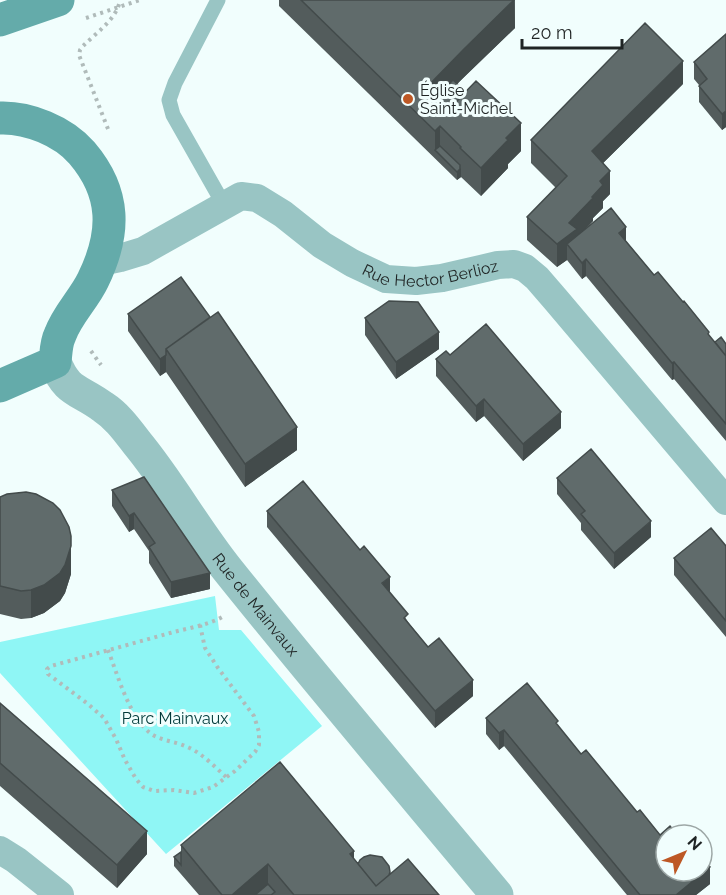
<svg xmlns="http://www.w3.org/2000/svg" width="726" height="895" viewBox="0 0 726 895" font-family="Raleway,sans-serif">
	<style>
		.green { fill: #8ff6f5 }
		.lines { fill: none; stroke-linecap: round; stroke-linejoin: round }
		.path { stroke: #b0bbba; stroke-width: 4; stroke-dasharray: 3 4.5; stroke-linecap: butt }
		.service { stroke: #99c5c4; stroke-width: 15 }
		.minor { stroke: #99c5c4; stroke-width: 28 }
		.tertiary { stroke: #99c5c4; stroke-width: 33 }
		.secondary { stroke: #64abaa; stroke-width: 33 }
		.wall { fill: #535c5c }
		.shaded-wall { fill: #434b4b }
		.building { fill: #606b6b; stroke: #434b4b; stroke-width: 1.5 }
		.poi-dot { fill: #bd5825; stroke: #f1fefd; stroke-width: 2 }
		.labels { text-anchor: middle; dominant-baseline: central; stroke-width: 6; stroke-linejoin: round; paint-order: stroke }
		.poi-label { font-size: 16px; fill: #1f2424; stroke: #f1fefd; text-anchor: start }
		.street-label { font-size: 16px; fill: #1f2424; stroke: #f1fefd }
		.park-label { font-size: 16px; fill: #013a3a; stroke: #f1fefd }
	</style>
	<rect width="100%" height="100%" fill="#f1fefd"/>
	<!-- green -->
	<path class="green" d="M215 596 219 630H241L322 726 166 854 0 673V642Z"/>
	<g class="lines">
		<!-- path -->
		<path class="path" d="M86 18 140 0
			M108 129 79 55 80 50 83 46C96 33 117 19 120 0
			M91 351 101 365
			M200 625 205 648 218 668 254 716 259 732V745L255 752 235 771 213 787 194 793 174 790 154 791 143 787 136 779 125 760 116 739 104 718 88 704 48 674 47 669 51 666C91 655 131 644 170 633 188 628 209 625 224 616
			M108 650C118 676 129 716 150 733 161 741 174 741 185 746 201 752 214 766 226 777"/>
		<!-- service -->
		<path class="service" d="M218 0 175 83 169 100 173 115 224 205"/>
		<!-- minor -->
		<g class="minor">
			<path id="s1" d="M101 262 120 258 143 251 241 196 257 198 283 214 322 245 352 263 386 279 416 281 442 278 498 265 514 264 525 268 537 278 556 300 726 501"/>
			<path d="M0 850 16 860 60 895"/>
		</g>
		<!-- tertiary -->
		<path class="tertiary" id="s2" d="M55 362C67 393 79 389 103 407 117 416 127 430 137 443 170 483 195 529 227 569 315 679 407 787 497 895"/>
		<!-- secondary -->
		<path class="secondary" d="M0 20 58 0
			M0 118C28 117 63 131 82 153 116 193 116 233 93 280 84 299 67 315 60 335 56 343 56 353 55 362L0 386"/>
	</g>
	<!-- wall -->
	<path class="wall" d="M279 0H515V28L457 84 521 151 508 164V168L481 196 461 177 457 180 279 6Z
		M726 34V127L722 130 699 102V85L694 79V62Z
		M683 84 603 163 610 194 603 201V208L593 218V221L586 228 626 241 654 275 715 342 726 344V441L674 379 672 380 586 276 582 279 567 260 557 267 527 240V217L556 188 531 163V140Z
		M128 314 297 450 245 487 166 372 160 376 128 331Z
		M365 318 439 349 396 379 365 335Z
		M450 355 561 428 523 461 484 416 476 422 436 376V359Z
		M557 478 651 537 614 569 581 530V523L557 494Z
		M112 490 210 589 171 598 149 563V551L134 529 129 532 112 506Z
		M0 497 71 574 65 593 60 601 44 613 31 618 21 619 0 614Z
		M267 511 390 593 408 622 428 647 473 696 435 728 267 527Z
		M726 546V637L674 575V558Z
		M0 703 147 854 117 888 0 786Z
		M486 718 558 726 581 754 637 812 710 884 696 895H627L504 746 499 750 486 734Z
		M181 845 354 859 358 864 390 874 439 895H199L174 866V857L181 852Z"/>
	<!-- shaded-wall -->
	<path class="shaded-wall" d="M514 0 515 28 463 78 431 111 427 87 463 50Z
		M683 61V84L592 174V151Z
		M726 111V127L722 130V114Z
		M521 123V151L508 164V168L481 196V168L506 138Z
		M440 126V155L435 150V131Z
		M461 168V177L457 180V172Z
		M610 171V194L603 201V208L593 218V221L577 238 567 244V260L557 267V244L569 223 592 197 600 181Z
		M626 227V243L619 233Z
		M586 259V276L582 279V263Z
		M439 332V349L396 379V362Z
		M166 355V372L160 376V359Z
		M674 362V379L672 380V363Z
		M484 399V416L476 422V406Z
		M561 412V428L523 461V444Z
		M297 427V450L245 487V464Z
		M134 513V529L129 532V516Z
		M651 521V537L614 569V553Z
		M71 546V574L65 593 60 601 44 613 31 618V590Z
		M210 573V589L171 598V582Z
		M390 577V594L382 583Z
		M473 680V696L435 728V711Z
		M504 730V746L499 750V733Z
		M147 831V854L117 888V865Z
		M354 851V878L343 857Z
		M268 864V893L265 895H232Z
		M710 867V884L696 895H676Z"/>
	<!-- building -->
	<path class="building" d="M301 0H514L463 50 427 87 449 109 476 81 521 123 506 138 508 140 481 168 460 148 461 147 440 126 435 131Z
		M645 23 683 61 592 151 610 171 600 181 603 185 592 197 593 198 569 223 577 229 557 244 527 217 567 176 531 140Z
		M726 34V111L722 114 699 86 707 79 694 62Z
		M453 80 466 92 449 109 436 97Z
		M440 146 460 165V169L457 172 435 150Z
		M611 208 626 227 619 233 654 275 658 272 683 302 684 301 709 332 708 334 726 356V424L674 362 672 363 586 259 582 263 567 244Z
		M181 277 210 317 166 349V355L160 359 128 314Z
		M389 301 418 302 439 332 396 362 365 318Z
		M218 312 297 427 245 464 166 349Z
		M486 324 561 412 523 444 484 399 476 406 436 359 446 351 450 355Z
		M721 337 726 344V356L715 342Z
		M591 449 651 521 614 553 581 514 585 511 557 478Z
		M144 477 210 573 171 582 149 547 155 543 134 513 129 516 112 490Z
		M303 481 360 550 364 546 390 577 382 583 408 614 404 618 428 647 439 638 473 680 435 711 267 511Z
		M26 492 36 494 53 503 60 510 69 527 71 536V546L65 565 60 573 44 585 31 590 21 591 0 586V497L7 494Z
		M711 528 726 546V621L674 558Z
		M527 683 558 721 556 723 581 754 586 750 637 812 640 810 660 835 670 826 675 832 678 829 683 835H666V871H702V858L710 867 676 895H640L504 730 499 733 486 718Z
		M0 703 147 831 117 865 0 763Z
		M280 762 354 851 350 854 376 886 408 859 439 895H294L268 864 232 895H222L181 845Z
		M181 852V865L174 857Z
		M370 855 382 857 389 866 390 872 389 875 376 886 358 864 360 860 364 857Z
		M268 884 275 892 271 895H255Z"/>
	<!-- markers -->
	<circle class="poi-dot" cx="408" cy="99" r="6"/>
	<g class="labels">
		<!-- poi labels -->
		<g class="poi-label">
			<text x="420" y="90">Église<tspan x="420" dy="18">Saint-Michel</tspan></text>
		</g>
		<!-- street labels -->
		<g class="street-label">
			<text stroke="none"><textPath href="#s1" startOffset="369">Rue Hector Berlioz</textPath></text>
			<text stroke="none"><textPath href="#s2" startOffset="318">Rue de Mainvaux</textPath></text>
		</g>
		<!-- park labels -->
		<g class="park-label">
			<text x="175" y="718">Parc Mainvaux</text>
		</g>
	</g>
	<!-- north arrow -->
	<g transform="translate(684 853) rotate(47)"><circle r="28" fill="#f1fefd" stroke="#9da7a6" stroke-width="1.5"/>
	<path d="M0-4.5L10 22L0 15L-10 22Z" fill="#bd5825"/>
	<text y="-9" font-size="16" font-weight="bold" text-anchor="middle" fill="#1f2424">N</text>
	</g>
	<!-- scale -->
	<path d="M522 39v9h100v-9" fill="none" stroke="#1f2424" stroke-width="3"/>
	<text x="531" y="39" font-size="18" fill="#1f2424" stroke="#f1fefd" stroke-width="4.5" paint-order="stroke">20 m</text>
</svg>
